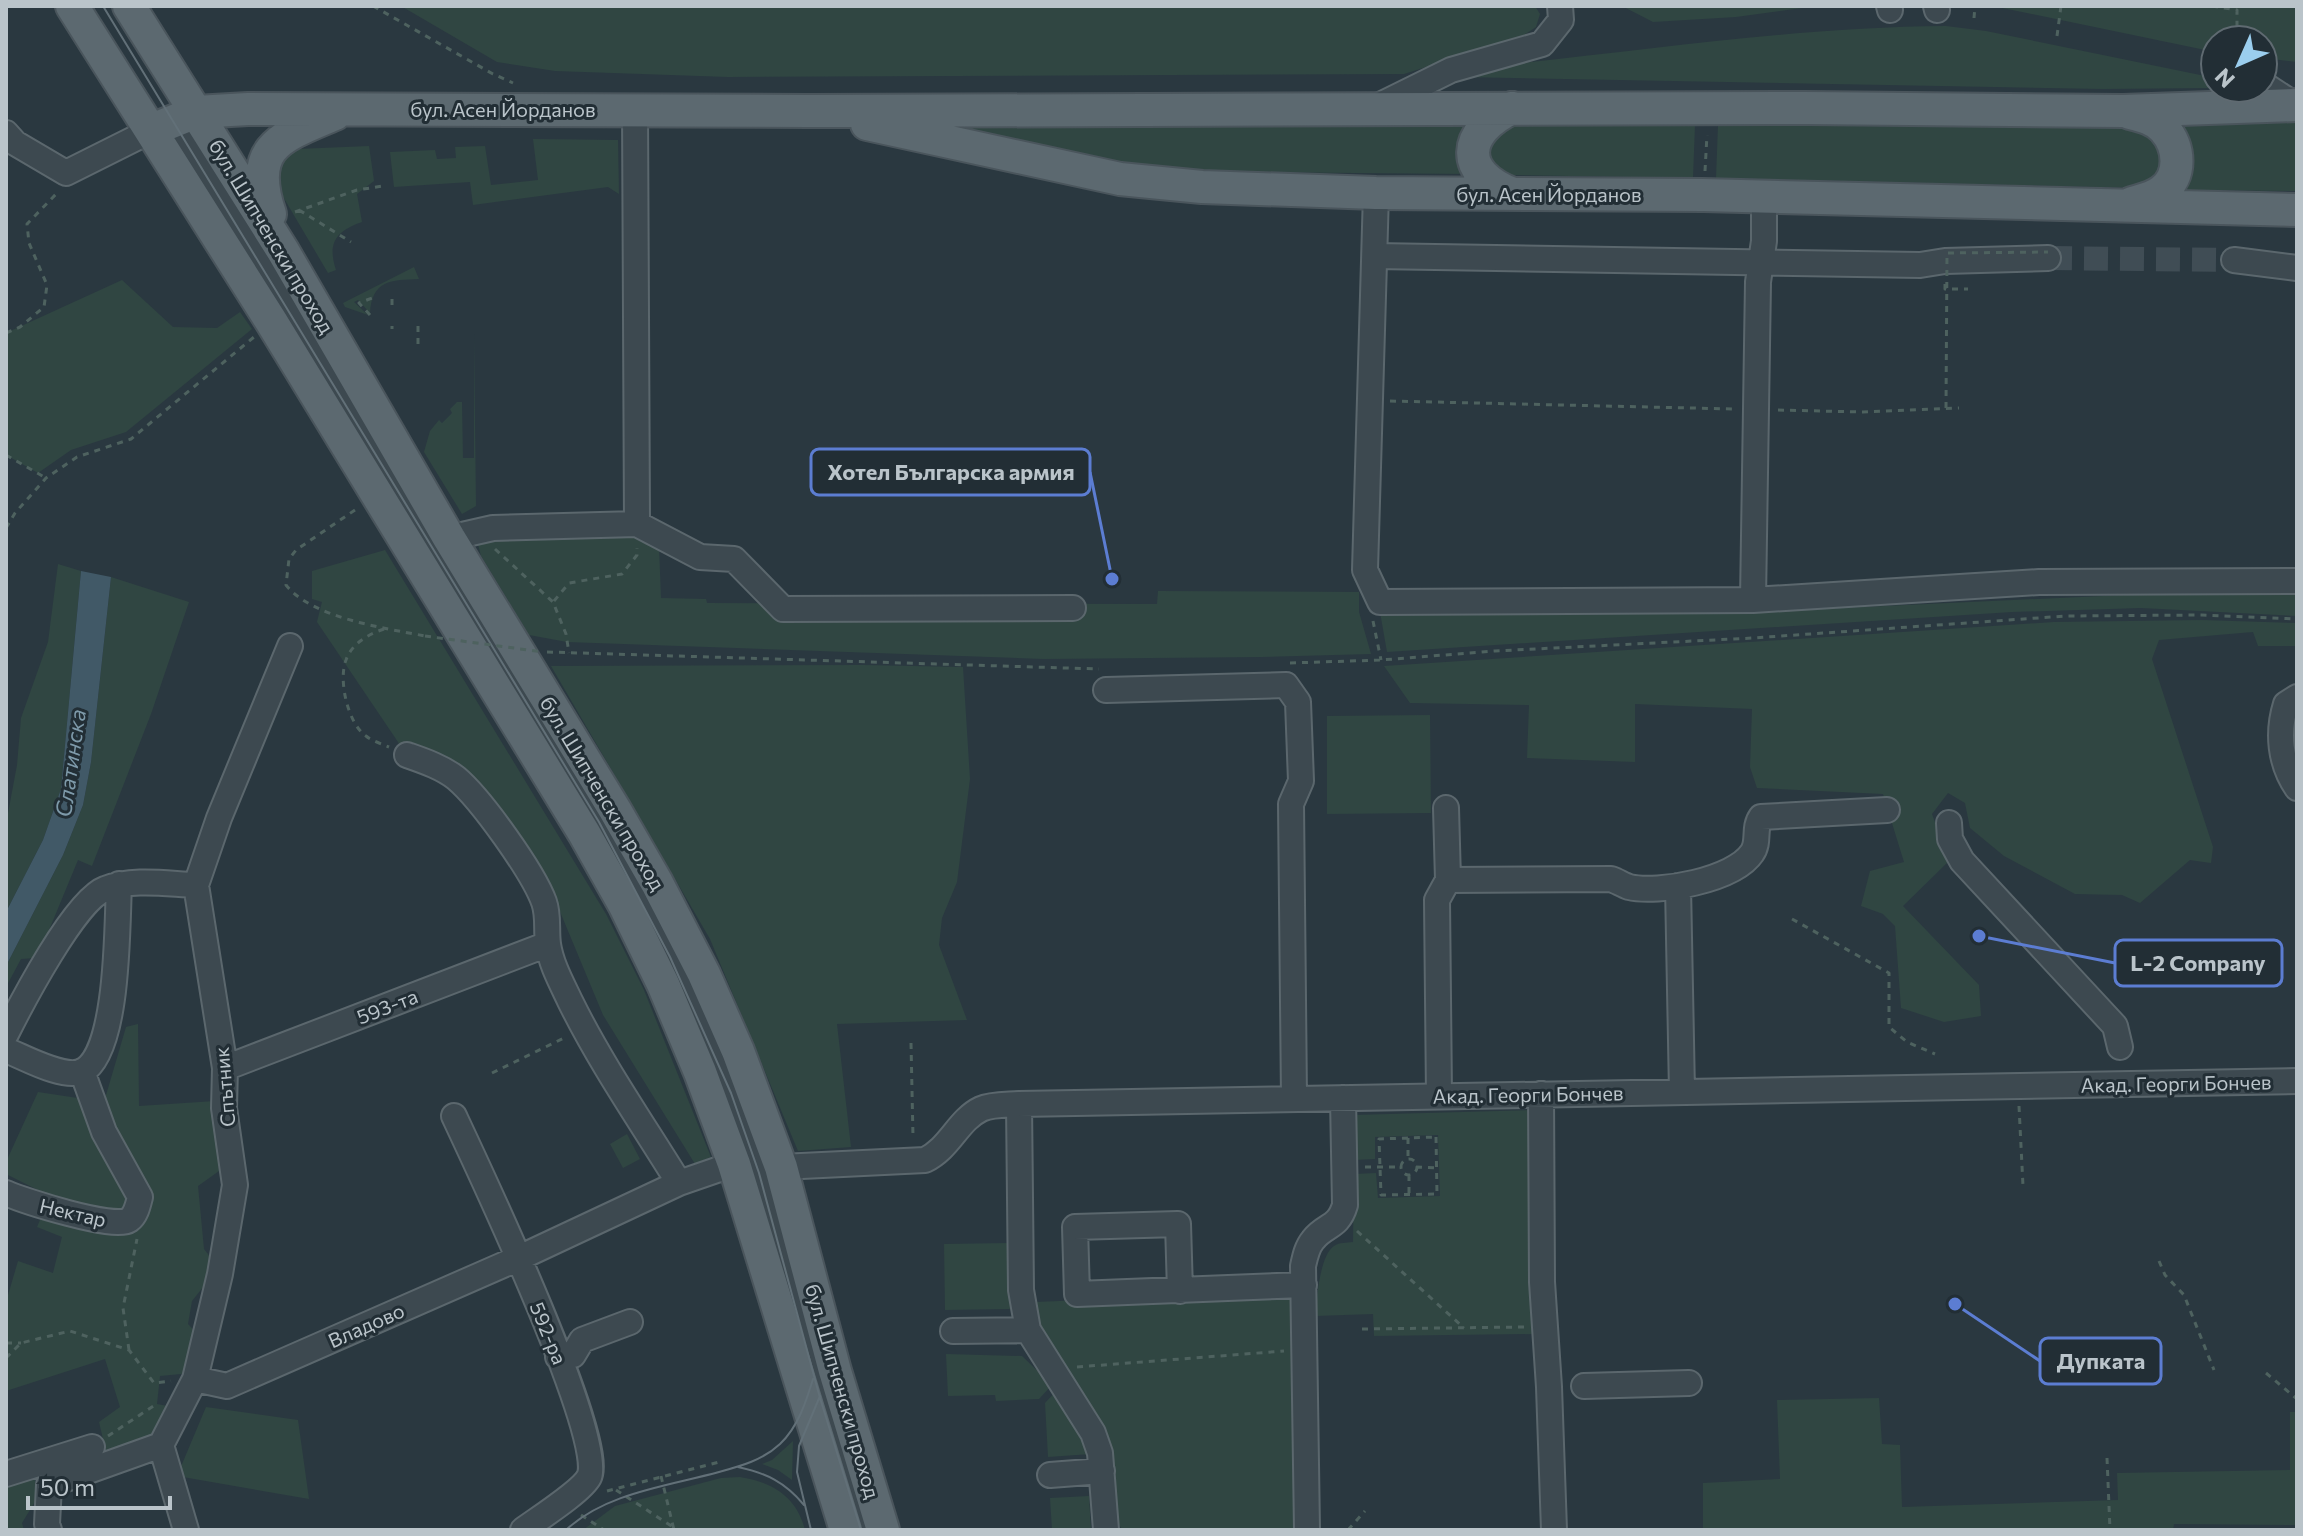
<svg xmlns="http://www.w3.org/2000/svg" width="2303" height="1536" viewBox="0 0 2303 1536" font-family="Commissioner,sans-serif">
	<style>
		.green { fill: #304642 }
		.water { fill: #415967 }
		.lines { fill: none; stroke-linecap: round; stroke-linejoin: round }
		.minor-tunnel { stroke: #404d55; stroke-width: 24; stroke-dasharray: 24 12; stroke-linecap: butt }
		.minor-casing { stroke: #5b676d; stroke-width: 28 }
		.major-casing { stroke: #4a555c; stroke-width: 36 }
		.path { stroke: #4e625f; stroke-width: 3; stroke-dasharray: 6 6; stroke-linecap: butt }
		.minor { stroke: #3d4950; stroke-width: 24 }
		.major { stroke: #5c6970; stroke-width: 32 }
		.tram { stroke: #627078; stroke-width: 2 }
		.path-bridge { stroke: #4e625f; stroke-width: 3; stroke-dasharray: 6 6; stroke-linecap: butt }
		.labels { text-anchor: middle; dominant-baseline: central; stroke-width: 6; stroke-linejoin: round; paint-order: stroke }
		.street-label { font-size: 20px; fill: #bac4ca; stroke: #222e35 }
		.water-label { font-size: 22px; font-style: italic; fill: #7e9aaa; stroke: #222e35 }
		.leader { fill: none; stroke: #5c7dd2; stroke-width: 3 }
		.callout-dot { fill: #5c7dd2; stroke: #222e35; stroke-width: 3 }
		.callout { fill: #222e35; stroke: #5c7dd2; stroke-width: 3 }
		.callout-label { font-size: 22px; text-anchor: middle; font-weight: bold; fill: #bac4ca }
	</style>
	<rect width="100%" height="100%" fill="#2a3840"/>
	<!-- green -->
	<path class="green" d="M401 6H1535L1540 14 1536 27 1521 37 1404 74 728 77 555 71 497 62Z
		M1622 6H1817L1736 17 1653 22Z
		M1993 6H2297V62L2263 58V40H2215V52L2210 51Z
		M1946 26 1986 31 2215 78V88L2102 89 1461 77 1502 65C1649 50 1798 27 1946 26Z
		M2297 119V191L2182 190 2178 127Z
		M1471 124 1468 174 1238 172 1138 167 944 125Z
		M1512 124 1695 125 1693 178 1507 175 1488 163 1487 139Z
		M1718 125 2136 128 2159 141 2163 173 2139 188 1716 178Z
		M533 139 618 140 619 194 608 187 473 205 470 182 394 187 390 152 435 150 437 159 456 158 455 147 485 146 491 185 538 180Z
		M369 146 374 181 357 194 362 222C336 231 327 243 336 270L328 273 282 195 277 181 279 162 297 149Z
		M414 267 419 279C391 280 372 280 370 313L358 300 354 302 368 315 345 307 343 303Z
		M122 280 173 327 217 328 240 312 252 329 126 432 71 450 38 473 6 455V333Z
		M474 334 476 506 462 514 424 452 430 431 439 420 442 423 452 413 450 409 457 402H462L463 458H474Z
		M630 532 659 546 661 598 706 599 707 603 1157 604 1158 591 1359 592V612L1371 654 1262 657 1044 659 567 642 529 635 481 556 477 540Z
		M385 550 606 914 644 990 711 1157 695 1164 603 1015 556 902 461 771 434 751 400 745 317 622 322 602 312 599V571Z
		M58 564 81 571 61 789 43 840 6 912V824L17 765 21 718 48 642Z
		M111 577 189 602 151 714 92 866 78 860 47 935 35 958 21 959 6 987V966L63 855 83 805 91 762Z
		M2297 587V616L2141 608 2012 612 1387 652 1380 612 1733 613Z
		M2202 620 2297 623V646H2258L2253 632 2159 640 2152 659 2213 847 2211 863 2190 860 2140 903 2122 895 2075 894 2004 856 1970 828 1965 803 1948 793 1932 814 1949 861 1903 906 1979 985 1981 1016 1944 1022 1901 1008 1895 926 1883 914 1861 906 1870 871 1904 862 1883 794 1757 788 1750 767 1752 709 1635 704V762L1527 758 1529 705 1410 703 1384 666 2054 622Z
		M863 665 963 667 970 779 957 882 942 918 939 945 967 1020 837 1024 851 1147 798 1151 710 939 551 666Z
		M1430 715 1431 813 1327 814V716Z
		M138 1024 139 1106 215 1101 219 1171 198 1186 204 1249 211 1258 208 1281 192 1301 188 1324 200 1337 192 1373 160 1376 157 1404 173 1407 157 1442 107 1456 99 1422 120 1407 105 1359 6 1391V1302L18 1261 53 1273 62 1237 37 1227 50 1196 6 1174V1162L38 1092 104 1102 126 1027Z
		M1535 1110 1536 1334 1374 1336 1373 1314 1316 1316C1316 1300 1320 1255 1334 1246 1340 1242 1346 1243 1353 1242L1354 1174 1376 1173 1378 1198 1440 1196 1438 1135 1375 1137V1159L1353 1160V1115Z
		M627 1134 640 1159 623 1168 610 1144Z
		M1009 1243 1010 1309 945 1310 944 1244Z
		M1284 1292 1293 1303 1298 1530H1123L1118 1524 1038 1330 1035 1302Z
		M946 1354 1022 1356 1052 1385 1039 1399 996 1401 995 1395 948 1396Z
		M1057 1390 1091 1454 1048 1457 1045 1403Z
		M1879 1398 1882 1444 1900 1445 1902 1507 2118 1500 2117 1473 2290 1470V1412H2297V1525L2174 1524 2173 1530H1703V1483L1780 1479 1777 1400Z
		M206 1407 298 1420 309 1499 177 1476Z
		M793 1441 792 1480 778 1470 762 1464 772 1460Z
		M34 1477 39 1495 22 1523 24 1530H6V1487Z
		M740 1477C772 1482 797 1497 805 1530H583L615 1506 721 1478Z
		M1089 1496 1091 1530H1052L1050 1498Z"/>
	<!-- water -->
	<path class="water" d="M81 571 111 577 91 762 83 805 63 855 6 966V912L43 840 61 789Z"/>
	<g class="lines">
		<!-- minor-tunnel -->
		<path class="minor-tunnel" d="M2048 258 2234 260"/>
		<defs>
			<path id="minor" d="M1889 6 1890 10
				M1936 6 1937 10
				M2263 84 2295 105 2297 102
				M1374 108 1451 70 1542 44 1561 20 1560 6
				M635 109 637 524
				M177 120 626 865 709 1034 762 1169 808 1339 865 1530
				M6 133 15 143 66 173 152 130
				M1376 193 1365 570 1380 602 1753 600 2039 582 2297 581
				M1375 256 1920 265 1945 261 2048 258
				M2234 260 2297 268
				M449 538 493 528 637 524 700 557 734 559 783 609 1073 608
				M1753 600 1758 282 1764 241V197
				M1106 690 1286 685 1298 702 1301 781 1291 804 1294 1098
				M2297 697 2286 704C2277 733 2280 763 2297 788
				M407 755C424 761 442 767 456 778 481 799 533 872 544 902 549 916 546 929 548 944 551 964 561 982 570 1001 601 1064 642 1123 679 1183
				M1446 808 1448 880 1611 879C1617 881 1623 885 1629 887 1658 894 1734 880 1752 853 1760 842 1753 828 1761 817L1887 810
				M1949 823 1950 839 1962 861 2115 1026 2120 1047
				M1678 886 1682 1092
				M6 1034C21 1004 75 900 105 889 133 878 167 884 196 885
				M6 1050C24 1057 64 1080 83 1071 119 1051 117 923 119 884
				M225 1068 548 944
				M1541 1094 1542 1282 1549 1387 1554 1530
				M1439 1096 1437 900 1448 880
				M1019 1104 1021 1290 1028 1330 1093 1433 1100 1453 1106 1530
				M454 1116C477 1165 608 1442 589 1477 582 1491 538 1519 523 1530
				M781 1167 925 1160C950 1148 958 1120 981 1109 992 1104 1007 1105 1019 1104L2297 1081
				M6 1193C24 1201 115 1230 129 1220 136 1215 138 1205 140 1197L104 1132 82 1071
				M1180 1291 1178 1224 1075 1227 1077 1294 1304 1285
				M953 1331 1028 1330
				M558 1357 573 1355 582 1340 630 1322
				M195 1379 227 1386 519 1258 679 1183 734 1164
				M1584 1386 1689 1383
				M6 1474 92 1447
				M1050 1475 1102 1471
				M49 1530 47 1524 49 1485 161 1445
				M186 1530 161 1445 195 1379 220 1274 235 1185 224 1108 225 1068 196 885 219 818 290 646
				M1307 1530 1303 1266C1305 1257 1307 1247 1313 1240 1325 1224 1338 1229 1345 1205L1343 1098"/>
			<path id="major" d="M72 6 271 321 584 833 625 906 663 984 700 1072 734 1164 846 1530
				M129 6 283 251 449 538 615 810 657 883 704 974 738 1051 781 1167 835 1371 883 1530
				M1512 108C1462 132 1458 173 1513 194
				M2130 113C2142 116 2155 119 2164 129 2180 147 2182 176 2162 191 2153 198 2142 200 2132 203
				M867 124 1120 179 1202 187 1376 193 1703 195 2297 210
				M152 130 196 112 248 109 809 111 1807 108 2123 111 2297 105
				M270 214C247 146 281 137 335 114"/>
		</defs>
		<!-- minor casing -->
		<use href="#minor" class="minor-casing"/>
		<!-- major casing -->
		<use href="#major" class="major-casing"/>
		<!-- path -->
		<path class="path" d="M373 6 493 74 513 83
			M2212 6 2237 10V40
			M1974 18 1975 6
			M2057 36 2061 6
			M1705 171 1707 135
			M299 210 351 242
			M295 212 357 190 383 186
			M1945 284V289H1968
			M392 305V295
			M370 315 359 303 372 298
			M392 326V329
			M418 326V344
			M6 333 20 327 44 307 47 285 29 243 27 224 59 191
			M1390 401 1734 409
			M1778 410 1863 412 1959 408
			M6 455 46 478
			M355 510 296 550 289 559 286 585C312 618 384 628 425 636
			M6 528 15 513 46 478 77 457 131 439 254 337
			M495 549 553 602 566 634 569 653
			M554 601 569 583 622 574 637 555V548
			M1373 621 1381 660
			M384 629C369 634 352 643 346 660 338 680 348 724 366 736 372 741 382 744 389 747
			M547 652 1099 669
			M1290 663 1381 660 1495 651 1753 638 2066 616 2202 615 2297 619
			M1792 919 1889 973V1027L1907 1042 1935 1054
			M911 1043 913 1137
			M492 1073 564 1038
			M2019 1106 2023 1186
			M1436 1137 1437 1194 1381 1195 1379 1139Z
			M1408 1138V1158
			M1401 1167a8 8 0 1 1 16 0a8 8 0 1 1-16 0Z
			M1365 1167H1401
			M1416 1167 1437 1168
			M1409 1175V1194
			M1357 1231 1464 1328
			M2159 1261 2165 1275 2184 1295 2214 1370
			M1362 1329 1524 1327
			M6 1343H21
			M129 1350 123 1308 137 1239
			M6 1358 21 1343 70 1331 129 1350 154 1383 171 1381
			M1077 1367 1284 1351
			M2266 1373 2297 1399
			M108 1436 158 1403
			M2107 1458 2110 1530
			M661 1476 674 1530
			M616 1490 673 1527
			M607 1491 723 1461
			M581 1515 604 1530
			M1348 1530 1365 1511"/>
		<!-- minor -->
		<use href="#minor" class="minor"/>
		<!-- major -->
		<use href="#major" class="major"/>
		<!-- tram -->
		<path class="tram" d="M103 6 599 822 670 957 731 1093 759 1173 820 1398 861 1530
			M738 1467C766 1473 785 1482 804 1505
			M566 1530C605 1493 668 1486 719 1472 741 1466 763 1460 780 1444 798 1427 806 1402 813 1379
			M811 1530 797 1472 799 1446 820 1396"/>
		<!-- path-bridge -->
		<path class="path-bridge" d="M1946 408 1947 253 2048 252
			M425 636 543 652"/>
	</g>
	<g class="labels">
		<!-- street labels -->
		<g class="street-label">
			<text x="503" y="109">бул. Асен Йорданов</text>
			<text x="1549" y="194">бул. Асен Йорданов</text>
			<text transform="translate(272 236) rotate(59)">бул. Шипченски проход</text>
			<text transform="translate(603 793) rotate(59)">бул. Шипченски проход</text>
			<text transform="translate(387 1006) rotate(-21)">593-та</text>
			<text transform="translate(2176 1083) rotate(-1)">Акад. Георги Бончев</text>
			<text transform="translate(224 1087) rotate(-95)">Спътник</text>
			<text transform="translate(1528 1094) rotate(-1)">Акад. Георги Бончев</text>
			<text transform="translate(73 1212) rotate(13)">Нектар</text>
			<text transform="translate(366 1325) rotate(-24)">Владово</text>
			<text transform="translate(549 1333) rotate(68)">592-ра</text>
			<text transform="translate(843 1391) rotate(74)">бул. Шипченски проход</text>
		</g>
		<!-- water labels -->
		<g class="water-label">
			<text transform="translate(70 763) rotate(-82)">Слатинска</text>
		</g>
	</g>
	<!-- callouts -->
	<path class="leader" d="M1112 579L1090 472M1979 936L2115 963M1955 1304L2040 1361"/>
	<g class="callout-dot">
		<circle cx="1112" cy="579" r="8"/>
		<circle cx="1979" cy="936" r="8"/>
		<circle cx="1955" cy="1304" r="8"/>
	</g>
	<g class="callout">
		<rect x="811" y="449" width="279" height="46" rx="8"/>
		<rect x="2115" y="940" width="167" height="46" rx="8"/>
		<rect x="2040" y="1338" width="121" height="46" rx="8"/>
	</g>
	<g class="callout-label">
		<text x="951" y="480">Хотел Българска армия</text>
		<text x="2198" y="971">L-2 Company</text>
		<text x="2101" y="1369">Дупката</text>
	</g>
	<!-- border -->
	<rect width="2303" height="1536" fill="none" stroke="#bac4ca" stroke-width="16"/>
	<!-- north arrow -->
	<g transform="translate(2239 64) rotate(225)"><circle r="38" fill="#222e35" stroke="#5f6a71" stroke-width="2"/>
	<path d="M0-6L14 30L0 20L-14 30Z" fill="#9bceee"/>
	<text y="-12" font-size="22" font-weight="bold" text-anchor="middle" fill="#bac4ca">N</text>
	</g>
	<!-- scale -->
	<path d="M28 1496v12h142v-12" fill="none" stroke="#bac4ca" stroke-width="4"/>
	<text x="40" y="1496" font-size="24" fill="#bac4ca" stroke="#222e35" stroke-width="6" paint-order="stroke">50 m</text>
</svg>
